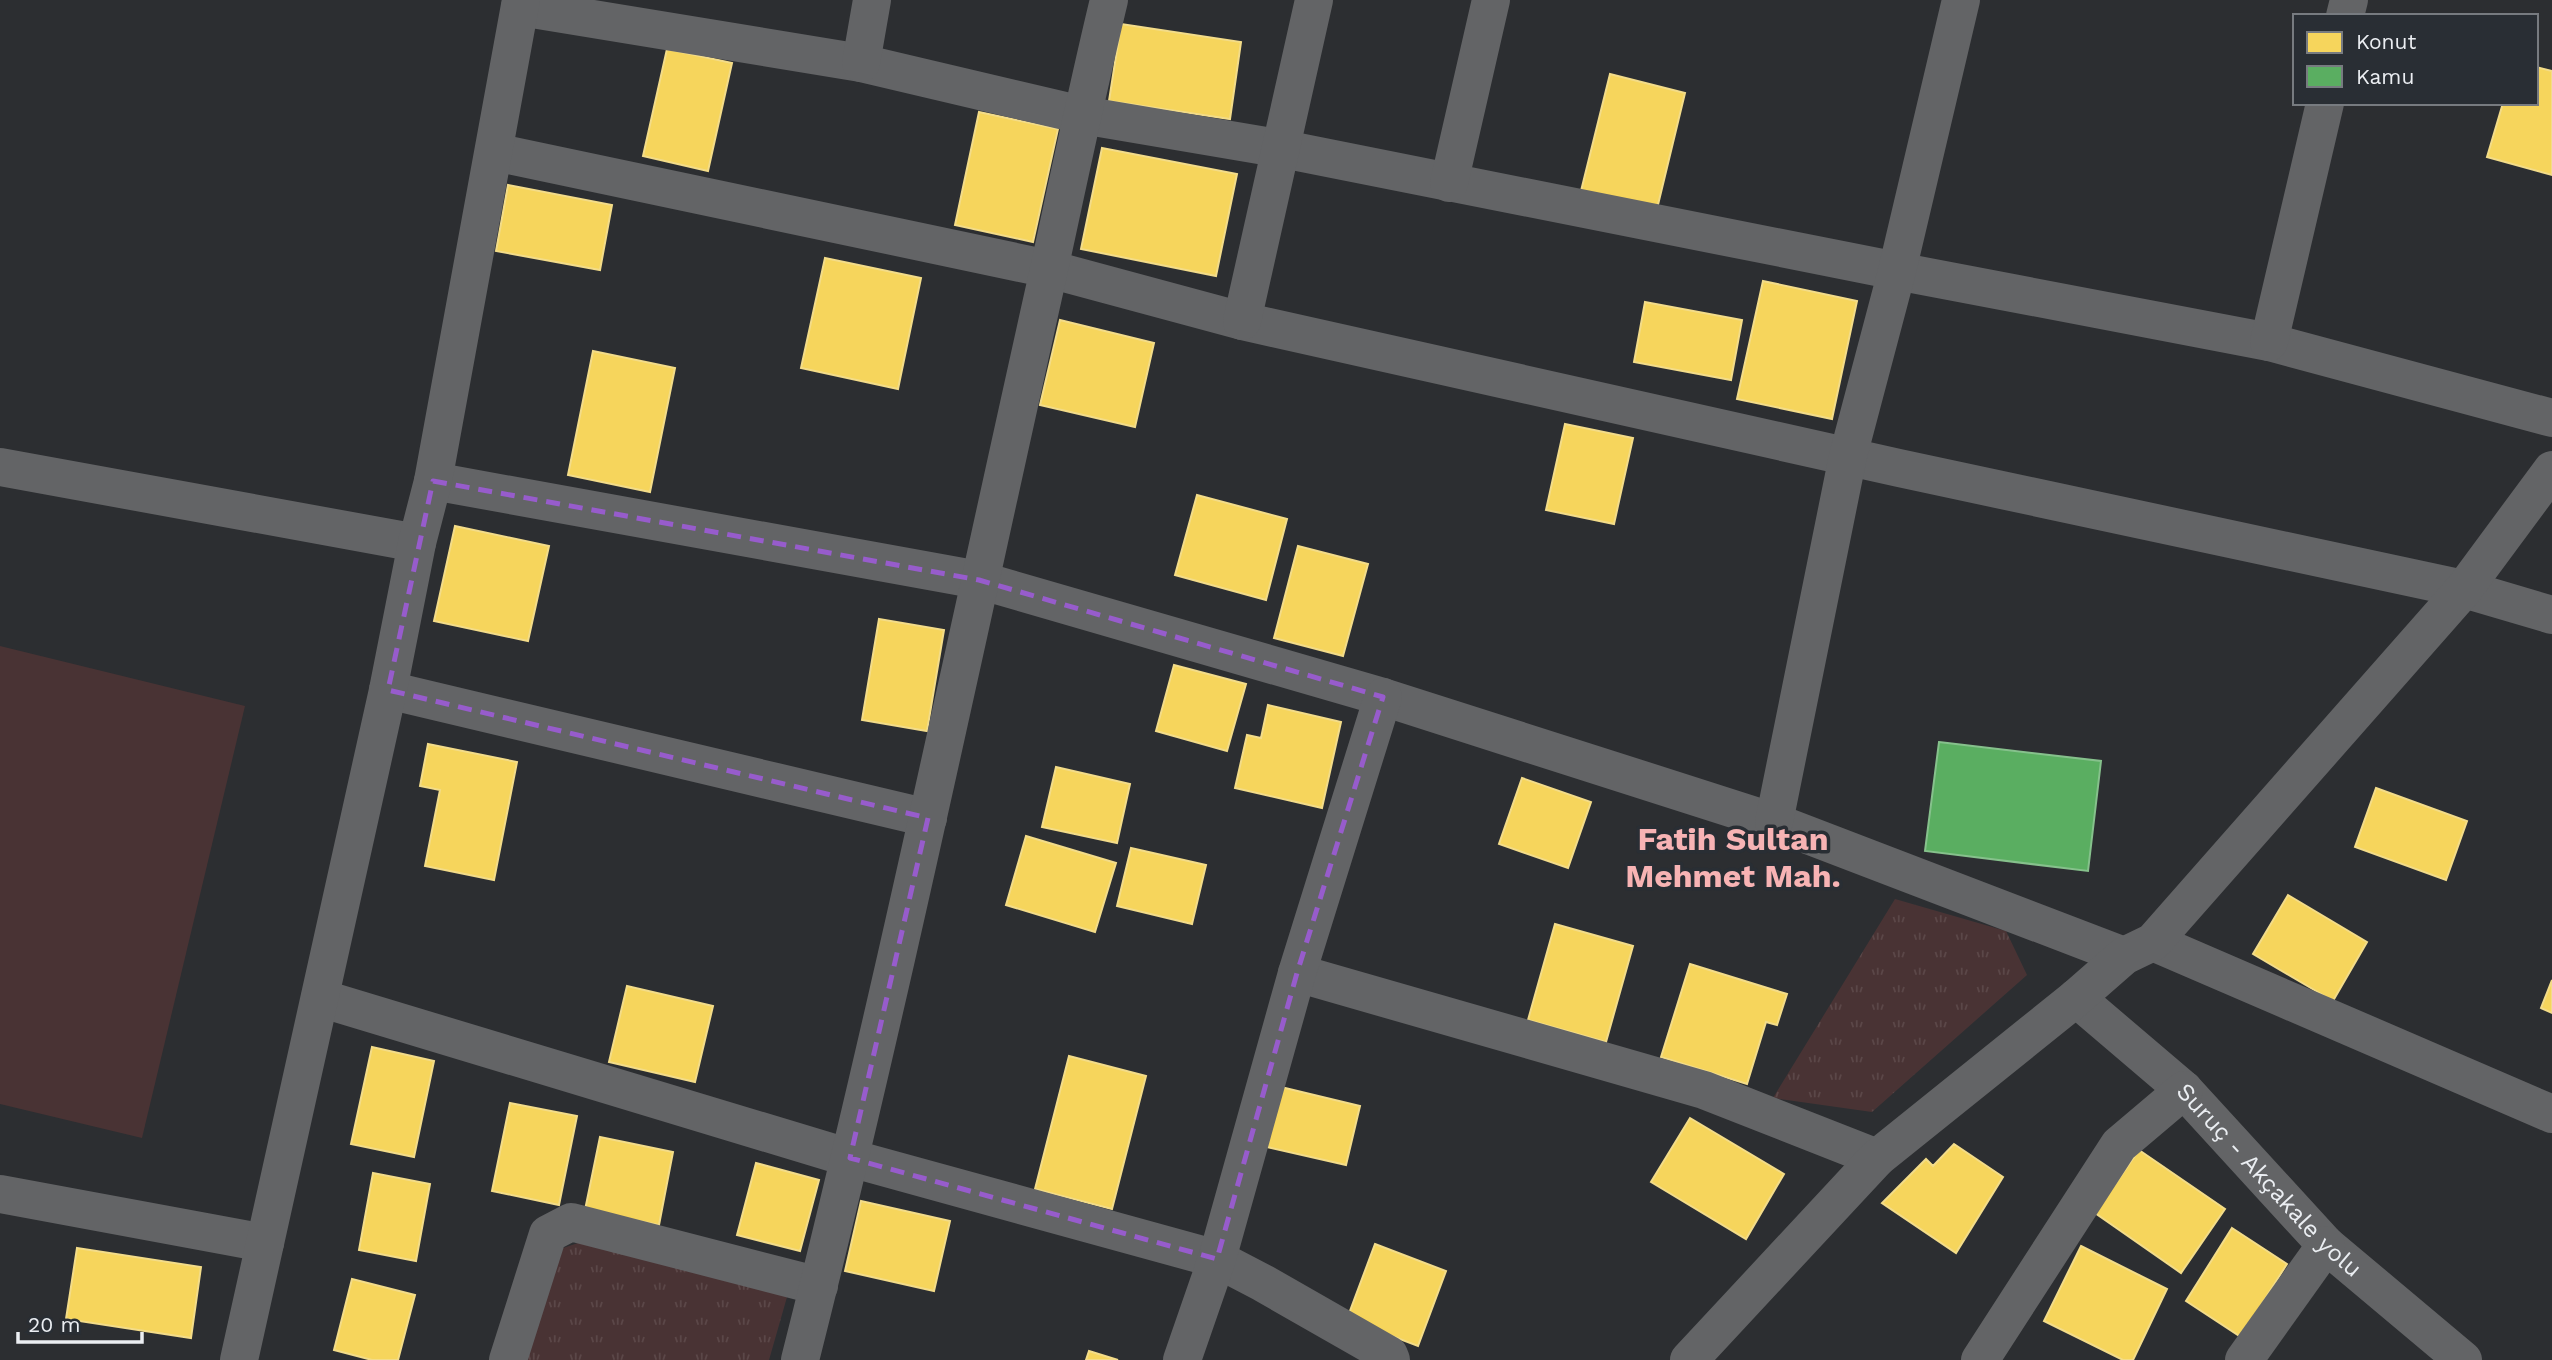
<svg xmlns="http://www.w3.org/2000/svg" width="2552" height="1360" viewBox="0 0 2552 1360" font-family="'Work Sans',sans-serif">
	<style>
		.park { fill: url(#park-tufts) }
		.pitch { fill: #493334 }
		.homes { fill: #f6d55c; stroke: #f3dc89; stroke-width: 2 }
		.public { fill: #5aae61; stroke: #86c18c; stroke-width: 2 }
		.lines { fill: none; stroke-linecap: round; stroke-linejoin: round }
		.street { stroke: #636466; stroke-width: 38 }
		.marked { fill: none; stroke: #975ccc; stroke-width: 5; stroke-dasharray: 14 9; stroke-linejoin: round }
		.labels { text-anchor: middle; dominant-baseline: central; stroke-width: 7; stroke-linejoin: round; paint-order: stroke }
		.street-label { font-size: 24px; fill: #ebeef2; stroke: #292e34 }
		.district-label { font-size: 32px; font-weight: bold; fill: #f7b3b4; stroke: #292e34 }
	</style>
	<defs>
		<pattern id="park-tufts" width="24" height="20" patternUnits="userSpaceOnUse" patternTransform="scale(1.75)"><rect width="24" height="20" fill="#493334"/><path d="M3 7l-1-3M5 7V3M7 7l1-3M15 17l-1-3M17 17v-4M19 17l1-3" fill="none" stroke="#5b4748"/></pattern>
	</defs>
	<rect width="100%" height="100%" fill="#2c2e31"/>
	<!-- park -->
	<path class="park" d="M1895 899 2006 931 2027 975 1872 1112 1773 1098Z
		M584 1241 789 1290 769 1360H525L563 1248Z"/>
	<!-- pitch -->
	<path class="pitch" d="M0 646 245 706 142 1138 0 1104Z"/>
	<!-- homes -->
	<path class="homes" d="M1121 24 1241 42 1230 119 1109 101Z
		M667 49 732 63 708 171 643 156Z
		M2536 67 2552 71V175L2487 157 2503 103H2536Z
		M1610 74 1685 93 1656 213 1580 195Z
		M979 112 1058 129 1033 242 955 225Z
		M1102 148 1237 174 1216 276 1081 249Z
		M508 185 612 205 600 270 496 251Z
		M825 258 921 278 898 389 801 368Z
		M1763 281 1857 301 1832 419 1737 399Z
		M1645 302 1742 320 1731 380 1634 362Z
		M1060 320 1154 343 1135 427 1040 405Z
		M593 351 675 368 650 492 568 475Z
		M1565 424 1633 438 1614 524 1546 510Z
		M1197 495 1287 519 1266 600 1175 575Z
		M455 526 549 546 528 641 434 621Z
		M1298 546 1368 564 1343 656 1274 638Z
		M879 619 944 630 927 731 862 720Z
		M1174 665 1246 684 1227 751 1156 731Z
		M1268 705 1341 722 1322 808 1235 788 1247 735 1261 738Z
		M428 744 517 762 494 880 425 866 440 790 420 786Z
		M1056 767 1130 784 1117 843 1042 827Z
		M1522 778 1591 802 1568 868 1499 844Z
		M2376 788 2467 821 2446 880 2355 847Z
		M1026 836 1116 863 1095 932 1006 905Z
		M1131 848 1206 865 1192 924 1117 906Z
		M2288 895 2367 942 2333 1001 2253 954Z
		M1555 924 1633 946 1606 1042 1528 1020Z
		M1690 964 1787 994 1777 1025 1766 1022 1747 1084 1661 1057Z
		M2552 980V1013L2541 1008Z
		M627 986 713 1006 695 1082 609 1062Z
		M372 1047 434 1061 414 1157 351 1144Z
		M1069 1056 1146 1076 1112 1209 1035 1189Z
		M1281 1087 1360 1106 1346 1165 1267 1147Z
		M510 1103 577 1116 559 1205 492 1191Z
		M1690 1118 1784 1174 1746 1239 1651 1182Z
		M600 1137 673 1152 659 1225 585 1210Z
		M1954 1144 2003 1177 1956 1253 1882 1203 1926 1159 1933 1166Z
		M2139 1150 2225 1209 2181 1273 2095 1213Z
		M756 1163 819 1180 800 1251 737 1235Z
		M373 1173 430 1184 416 1261 359 1250Z
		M861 1201 950 1221 934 1291 845 1271Z
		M2232 1228 2287 1264 2241 1337 2186 1301Z
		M1375 1244 1446 1271 1418 1346 1347 1319Z
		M2081 1246 2167 1289 2133 1360H2123L2044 1321Z
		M77 1248 201 1267 191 1338 66 1319Z
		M352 1279 415 1295 398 1360H372L334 1350Z
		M1089 1351 1118 1360H1086Z"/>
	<!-- public -->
	<path class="public" d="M1939 742 2101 761 2088 871 1925 851Z"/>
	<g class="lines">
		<!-- street -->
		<g class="street">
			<path d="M520 7 861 63 1082 115 1283 149 1897 271 2269 342 2552 418"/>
			<path d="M2345 16 2349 0"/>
			<path d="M861 63 872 0"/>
			<path d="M494 152 1049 269 1242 321 1899 468 2464 589 2552 615"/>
			<path d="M1449 183 1491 0"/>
			<path d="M1242 321 1314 0"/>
			<path d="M2269 342 2325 103"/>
			<path d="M0 467 417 543"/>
			<path d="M433 481 979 580 1383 697 1774 822 2124 956"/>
			<path d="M388 690 928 818"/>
			<path d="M1774 822 1848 456 1897 271 1961 0"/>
			<path d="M2153 942 2552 1114"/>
			<path d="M1297 973 1704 1090 1877 1158"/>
			<path d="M320 998 850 1158 1217 1259 1263 1283 1389 1355 1391 1360"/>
			<path id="s1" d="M2076 998 2184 1090 2326 1245 2463 1360"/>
			<path d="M0 1194 265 1243"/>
			<path d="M239 1360 388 690 417 543 433 481 521 0"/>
			<path d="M508 1360 548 1234 571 1222 819 1286"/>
			<path d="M800 1360C891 1000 967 636 1048 274 1068 182 1087 91 1109 0"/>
			<path d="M1182 1360 1217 1259 1297 973 1383 697"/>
			<path d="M1689 1360 1877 1158 2076 998 2124 956 2153 942 2464 589 2552 470"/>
			<path d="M1980 1360 2119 1145 2184 1090"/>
			<path d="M2244 1360 2326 1245"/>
		</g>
	</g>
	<!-- marked area -->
	<path class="marked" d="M433 481 979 580 1383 697 1297 973 1217 1259 850 1158 928 818 388 690Z"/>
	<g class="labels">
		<!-- street labels -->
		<g class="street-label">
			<text stroke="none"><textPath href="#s1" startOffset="266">Suruç - Akçakale yolu</textPath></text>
		</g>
		<!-- district labels -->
		<g class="district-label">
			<text x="1733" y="839">Fatih Sultan<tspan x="1733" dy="37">Mehmet Mah.</tspan></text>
		</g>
	</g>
	<!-- legend -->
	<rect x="2293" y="14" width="245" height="91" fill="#292e34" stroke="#777b80" stroke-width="2"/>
	<rect x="2307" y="32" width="35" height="21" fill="#f6d55c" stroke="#777b80" stroke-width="2"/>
	<text x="2356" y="49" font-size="21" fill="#ebeef2">Konut</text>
	<rect x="2307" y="66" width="35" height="21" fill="#5aae61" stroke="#777b80" stroke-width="2"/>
	<text x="2356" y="84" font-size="21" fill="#ebeef2">Kamu</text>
	<!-- scale -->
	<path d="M18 1332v10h124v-10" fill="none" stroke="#ebeef2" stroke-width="3.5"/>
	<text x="28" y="1332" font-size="21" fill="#ebeef2" stroke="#292e34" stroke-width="5" paint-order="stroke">20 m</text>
</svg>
